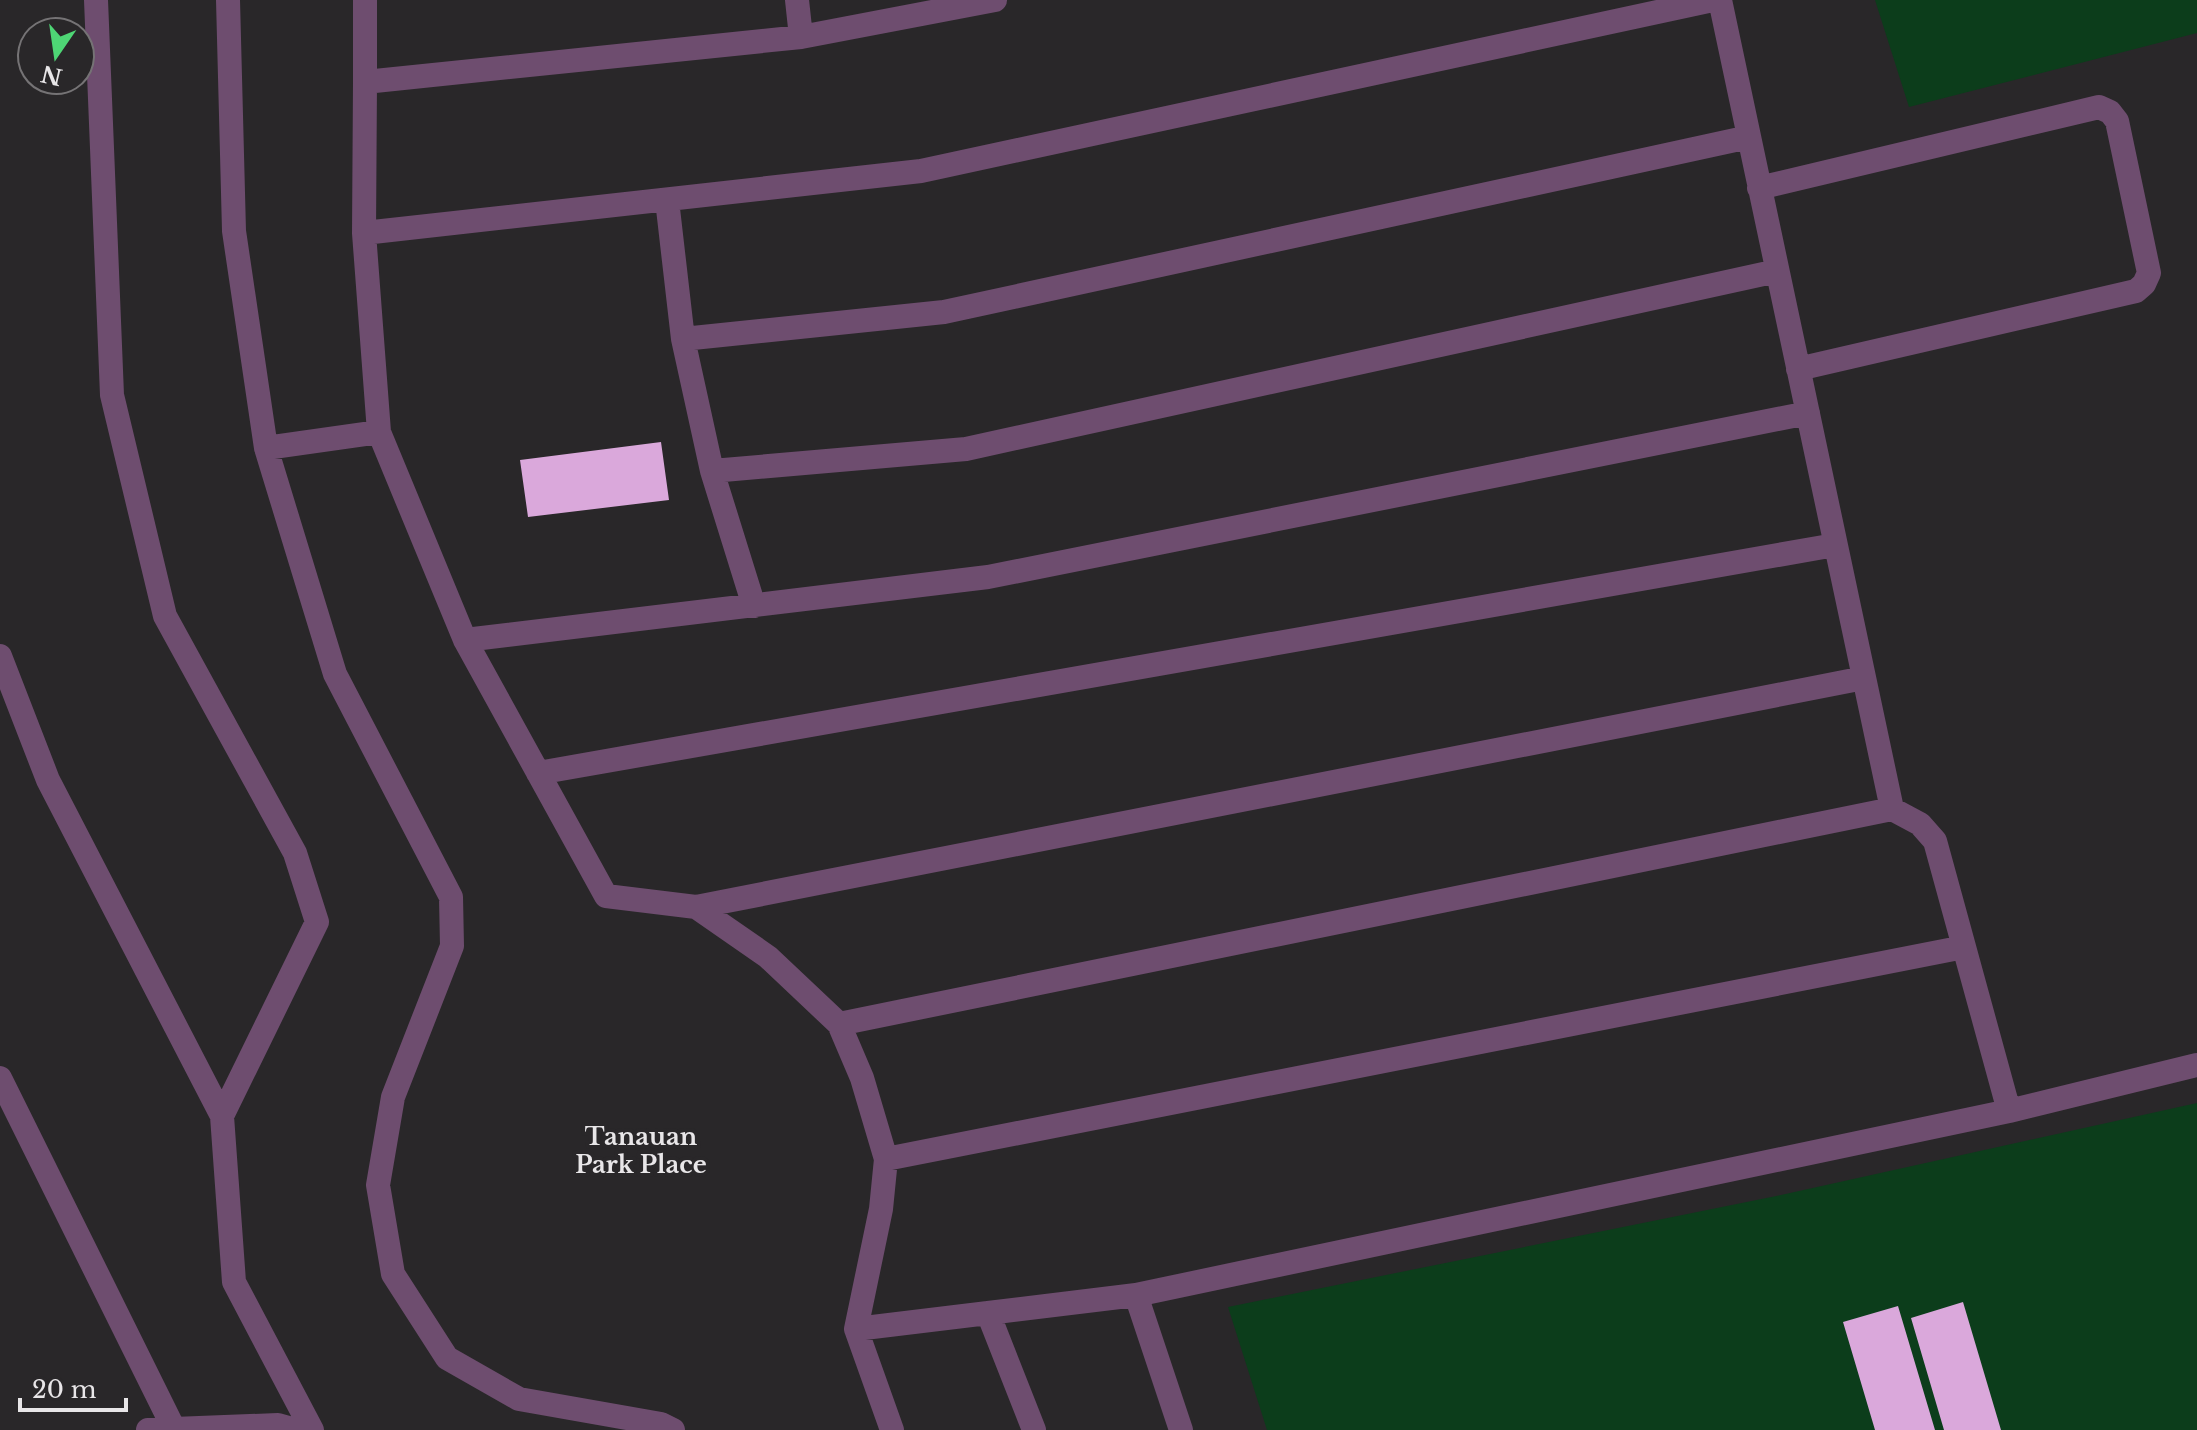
<svg xmlns="http://www.w3.org/2000/svg" width="2197" height="1430" viewBox="0 0 2197 1430" font-family="'Libre Baskerville',serif">
	<style>
		.green { fill: #0c3d1b }
		.building { fill: #daa8db }
		.lines { fill: none; stroke-linecap: round; stroke-linejoin: round }
		.street { stroke: #6e4d6f; stroke-width: 24 }
		.labels { text-anchor: middle; dominant-baseline: central; stroke-width: 8; stroke-linejoin: round; paint-order: stroke }
		.neighbourhood-label { font-size: 24px; font-weight: bold; fill: #e8e6e8; stroke: #292729 }
	</style>
	<rect width="100%" height="100%" fill="#292729"/>
	<!-- green -->
	<path class="green" d="M1875 0H2197V33L1909 107Z
		M2197 1103V1430H1267L1228 1307 1781 1195Z"/>
	<!-- building -->
	<path class="building" d="M661 442 669 500 528 517 520 460Z
		M1963 1302 2001 1430H1944L1911 1318Z
		M1898 1306 1935 1430H1875L1843 1322Z"/>
	<g class="lines">
		<!-- street -->
		<path class="street" d="M96 0 112 395 165 616 295 853 317 922 222 1116
			M228 0 234 231 266 448 335 674 451 897 452 946 393 1097 378 1185 393 1274 447 1358 519 1399 661 1424 673 1430
			M797 0 801 37
			M1720 0 1892 809 1920 824 1935 841 2009 1111
			M365 82V0
			M1759 188 2099 107 2110 112 2117 121 2149 273 2144 284 2136 291 1798 369
			M667 200 683 339 944 312 1749 137
			M364 233 921 171 1713 0
			M683 339 712 471 966 449 1777 271
			M379 432 364 233 365 82 801 37 995 0
			M266 448 379 432 465 640 606 896 696 907 768 957 839 1024 862 1078 886 1159 881 1209 856 1329 892 1430
			M712 471 754 606
			M465 640 988 577 1808 413
			M0 656 48 780 222 1116 234 1282 312 1430
			M538 773 1835 545
			M696 907 1864 678
			M839 1024 1892 809
			M0 1078 174 1429
			M886 1159 1964 947
			M1136 1295 2009 1111 2197 1065
			M856 1329 988 1313
			M148 1430 278 1425 296 1430
			M1034 1430 988 1313 1136 1295 1181 1430"/>
	</g>
	<g class="labels">
		<!-- neighbourhood labels -->
		<g class="neighbourhood-label">
			<text x="641" y="1136">Tanauan<tspan x="641" dy="28">Park Place</tspan></text>
		</g>
	</g>
	<!-- north arrow -->
	<g transform="translate(56 56) rotate(193)"><circle r="38" fill="#292729" stroke="#757375" stroke-width="2"/>
	<path d="M0-6L14 30L0 20L-14 30Z" fill="#4ed675"/>
	<text y="-12" font-size="22" font-weight="bold" text-anchor="middle" fill="#e8e6e8">N</text>
	</g>
	<!-- scale -->
	<path d="M20 1398v12h106v-12" fill="none" stroke="#e8e6e8" stroke-width="4"/>
	<text x="32" y="1398" font-size="24" fill="#e8e6e8" stroke="#292729" stroke-width="6" paint-order="stroke">20 m</text>
</svg>
